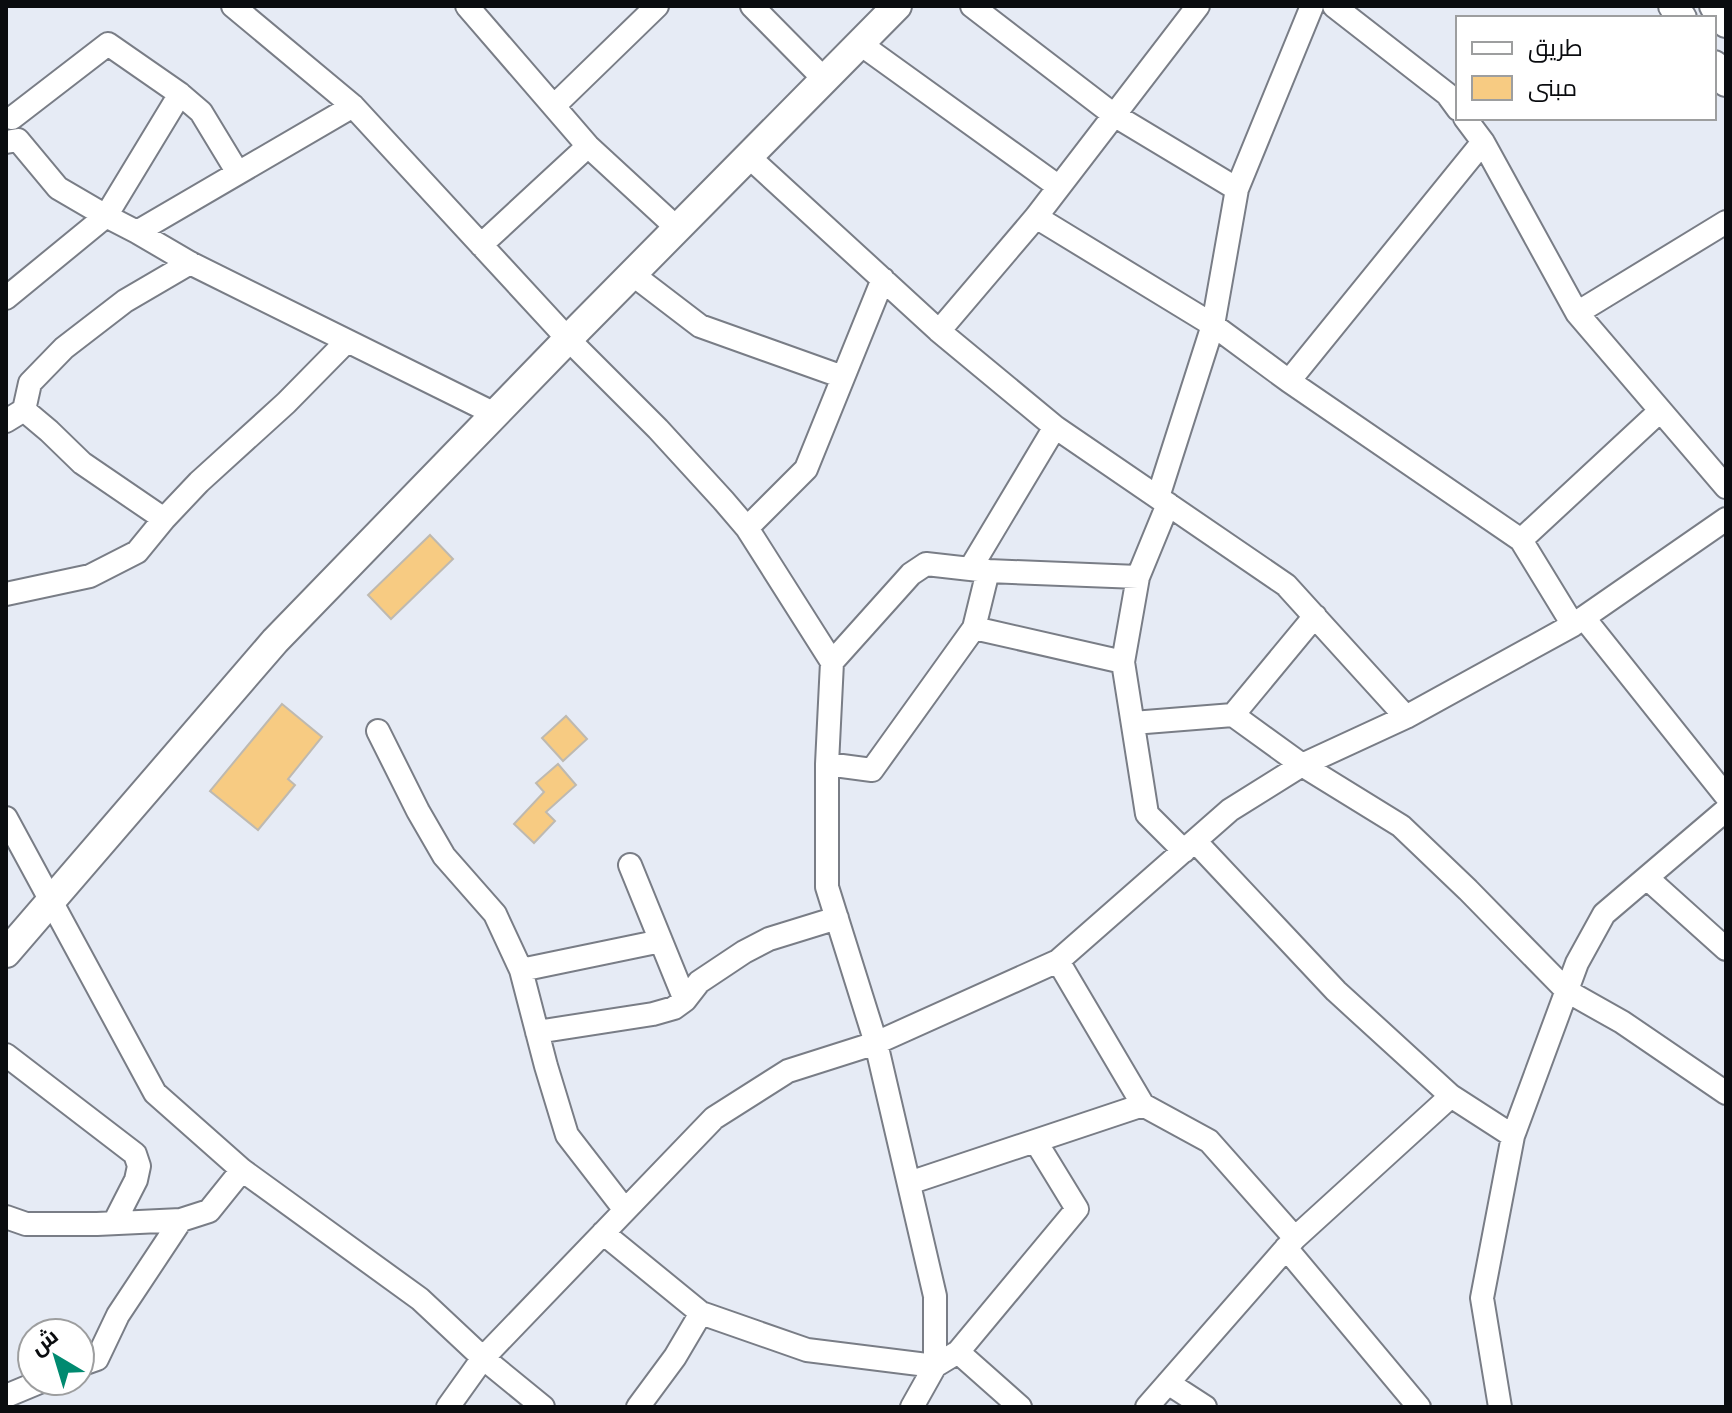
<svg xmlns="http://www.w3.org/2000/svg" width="1732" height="1413" viewBox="0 0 1732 1413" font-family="Arial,Cairo,sans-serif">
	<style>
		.building { fill: #f7cb82; stroke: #beb9b0; stroke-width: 2 }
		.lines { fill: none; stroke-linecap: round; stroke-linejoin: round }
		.minor-casing { stroke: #797d86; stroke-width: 26 }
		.major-casing { stroke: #797d86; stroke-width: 32 }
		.minor { stroke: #fff; stroke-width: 22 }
		.major { stroke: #fff; stroke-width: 28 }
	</style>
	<rect width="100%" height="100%" fill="#e6ebf5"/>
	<!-- building -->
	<path class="building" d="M430 535 453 559 391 619 368 595Z
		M282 704 322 737 288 779 295 785 258 830 210 791Z
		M566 716 587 739 563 761 542 738Z
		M558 764 576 785 546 812 555 821 534 843 514 824 544 792 536 783Z"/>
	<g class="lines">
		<defs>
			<path id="minor" d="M233 6 353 106 568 339 658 429 723 500 747 528 832 662 827 764V887L876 1043 935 1296V1366L912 1407
				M467 6 588 146 677 228
				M752 6 824 79
				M972 6 1114 115 1237 189
				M1334 6 1447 94 1458 109
				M859 43 1059 187
				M554 106 657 6
				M12 118 108 44 180 94 201 112 238 173
				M1465 118 1483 142 1577 313 1726 487
				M6 142 18 140 58 188 106 216 137 232 190 263 495 414
				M748 156 939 331 1055 427 1286 585 1406 717
				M1036 217 1213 325 1289 381 1521 540 1573 625
				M137 232 353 106
				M481 245 588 146
				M632 274 700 326 843 377
				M6 298 106 216 180 94
				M1577 313 1726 222
				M939 331 1036 217 1198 6
				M1289 381 1483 142
				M24 410 30 383 64 348 125 301 190 263
				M6 421 24 410 49 431 82 463 164 519
				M1158 497 1213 325 1237 189 1312 6
				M1168 504 1138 577 1123 662 1147 814 1184 851
				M747 528 806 469 883 279
				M1521 540 1660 411
				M970 569 1055 427
				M988 571 1138 577
				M6 594 90 576 137 552 164 519 199 482 286 403 347 341
				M1584 618 1726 796
				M974 628 1123 662
				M1233 715 1315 616
				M1133 723 1233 715 1302 765 1401 826 1468 890 1567 991 1622 1022 1726 1093
				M378 731 418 811 444 856 495 914 521 970 546 1066 567 1135 625 1210
				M827 764 872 770 974 628 988 571 926 564 911 574 832 662
				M6 818 155 1093 242 1170 420 1299 483 1358 543 1407
				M1195 841 1336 991 1451 1096 1513 1136 1482 1298 1500 1407
				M630 865 685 1000
				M1647 878 1726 949
				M1058 961 1143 1105 1209 1141 1295 1238
				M521 970 661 941
				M537 1032 653 1014 674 1008 685 1000 699 982 744 952 769 939 837 918
				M6 1055 135 1154 139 1166 136 1180 114 1223
				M1513 1136 1577 963 1604 914 1726 810
				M909 1183 1143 1105
				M6 1217 26 1224H97L181 1220 209 1211 242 1170
				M603 1233 701 1313 807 1350 935 1366 958 1352 1077 1209 1036 1142
				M1286 1248 1419 1407
				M958 1352 1020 1407
				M80 1365 97 1359 118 1315 181 1220
				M1168 1383 1205 1407
				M6 1396 42 1381
				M448 1407 483 1358 714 1118 788 1071 876 1043 1058 961 1230 810 1302 765 1406 717 1573 625 1726 519
				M638 1407 675 1357 701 1313
				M1147 1407 1295 1238 1451 1096"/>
			<path id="major" d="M1673 6 1682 18
				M1714 6 1726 23
				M1714 65 1726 82
				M6 953 275 641 568 339 897 6"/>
		</defs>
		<!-- minor casing -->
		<use href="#minor" class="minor-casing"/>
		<!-- major casing -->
		<use href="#major" class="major-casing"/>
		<!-- minor -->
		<use href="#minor" class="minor"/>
		<!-- major -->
		<use href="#major" class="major"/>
	</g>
	<!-- border -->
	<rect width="1732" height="1413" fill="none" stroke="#0a0c0f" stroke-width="16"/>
	<!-- legend -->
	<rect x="1456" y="16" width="260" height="104" fill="#ffffff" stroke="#9d9e9f" stroke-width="2"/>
	<rect x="1472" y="42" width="40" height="12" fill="#ffffff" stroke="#9d9e9f" stroke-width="2"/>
	<text x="1528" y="56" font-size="24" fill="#0a0c0f">طريق</text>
	<rect x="1472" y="76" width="40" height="24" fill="#f7cb82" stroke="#9d9e9f" stroke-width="2"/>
	<text x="1528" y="96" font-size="24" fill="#0a0c0f">مبنى</text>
	<!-- north arrow -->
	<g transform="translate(56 1357) rotate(322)"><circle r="38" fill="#ffffff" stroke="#9d9e9f" stroke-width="2"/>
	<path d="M0-6L14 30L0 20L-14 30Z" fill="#008a70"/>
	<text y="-12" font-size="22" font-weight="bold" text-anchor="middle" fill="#0a0c0f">ش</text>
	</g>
</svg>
